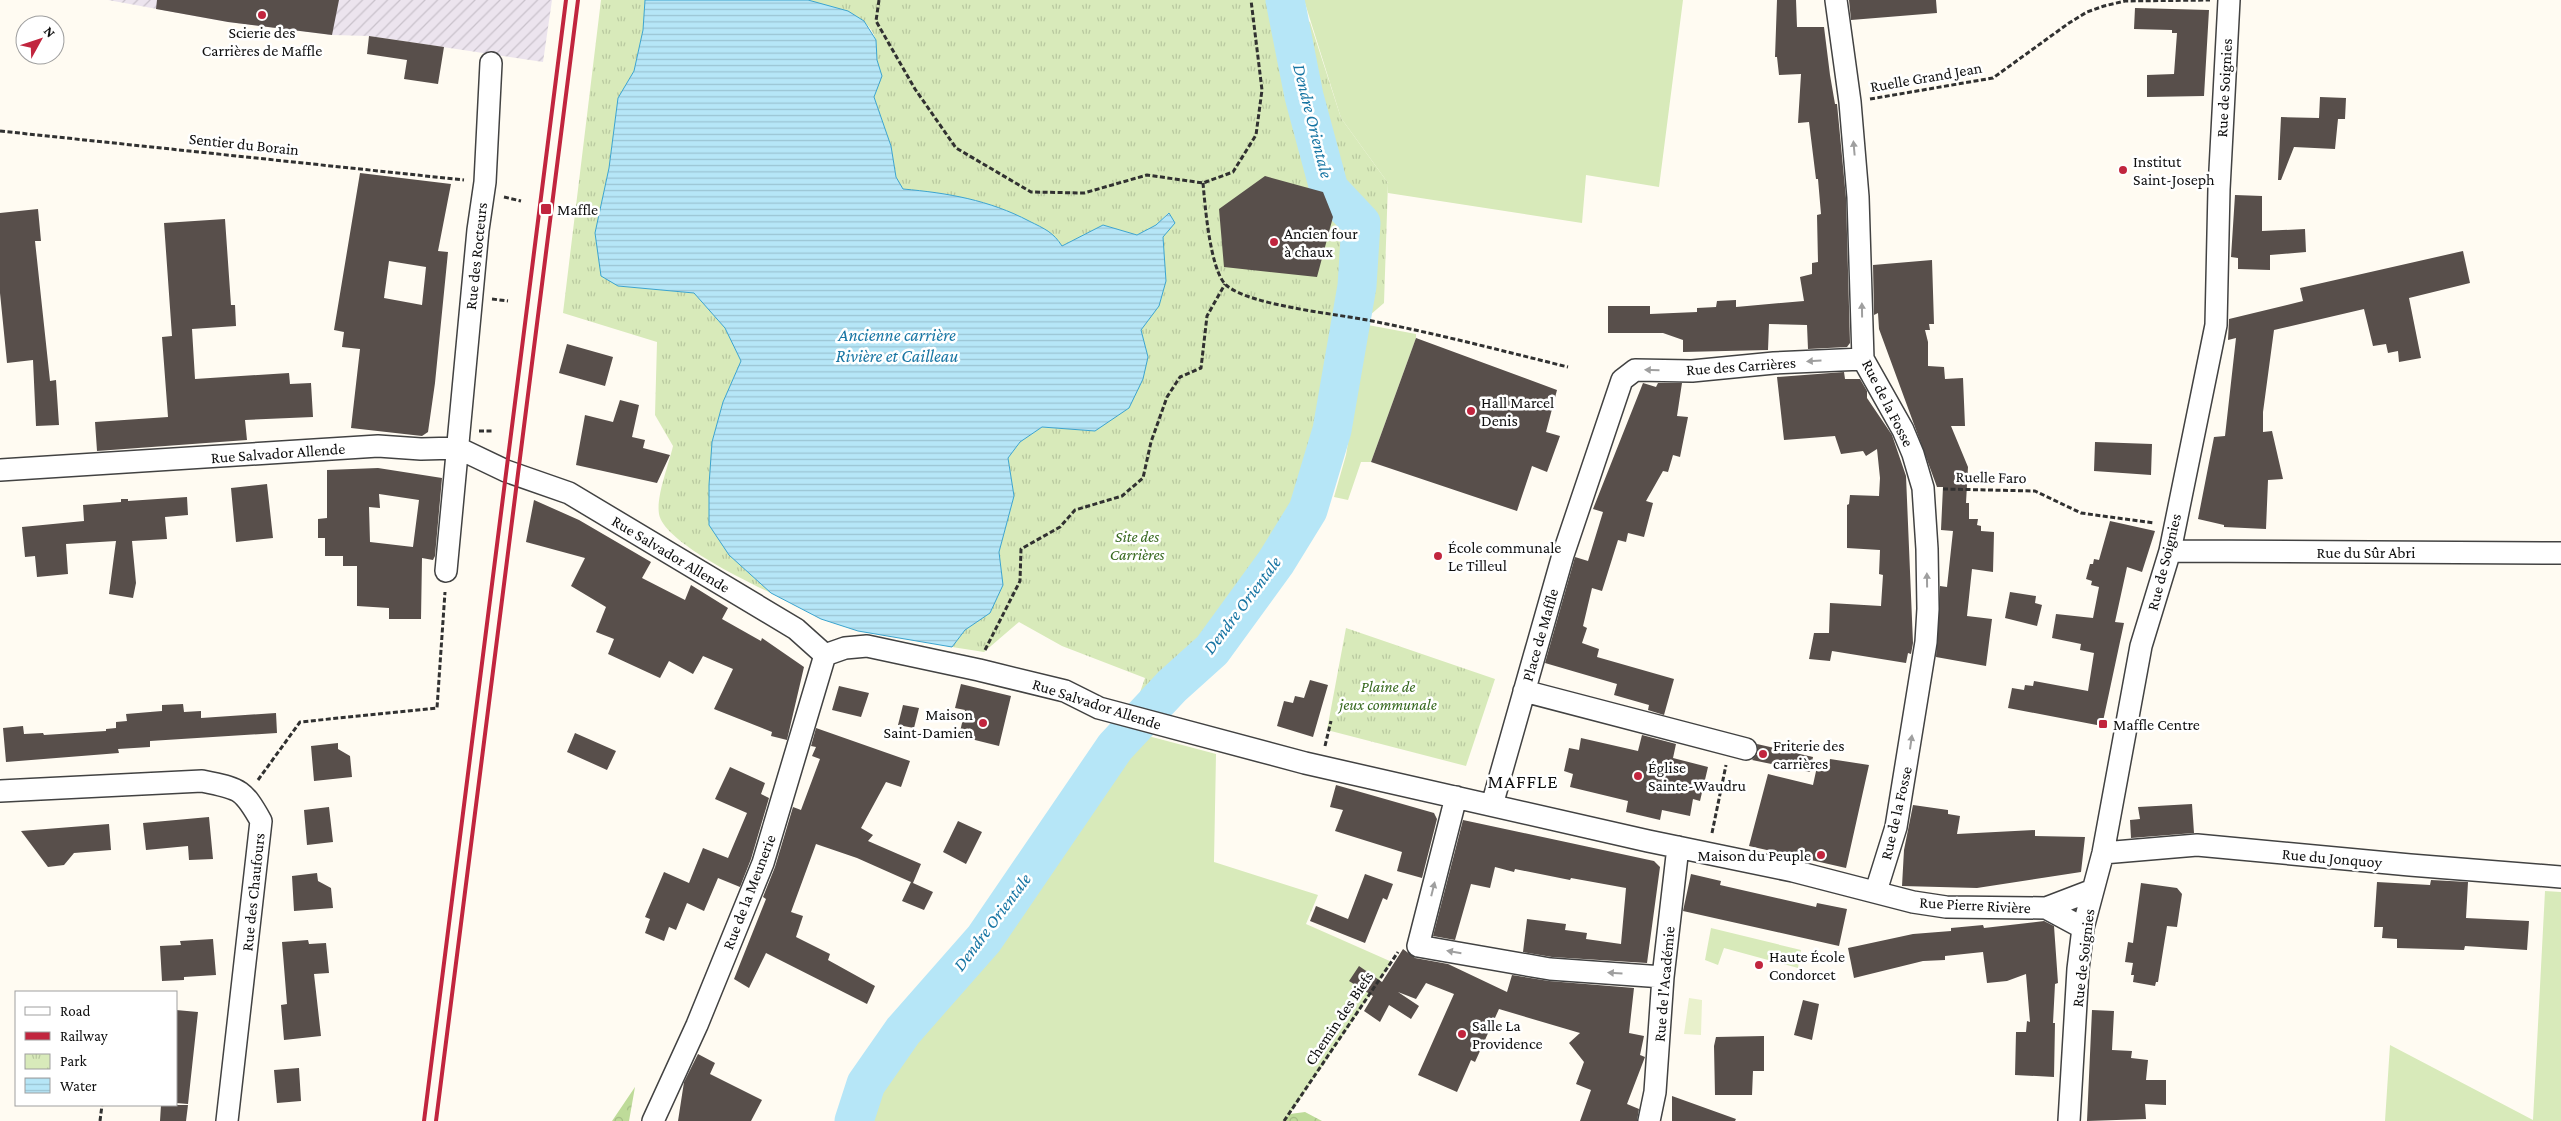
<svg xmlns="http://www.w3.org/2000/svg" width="2561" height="1121" viewBox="0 0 2561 1121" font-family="'Crimson Pro',serif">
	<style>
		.industrial { fill: url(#industrial-furrows) }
		.grass { fill: #d8eaba }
		.forest { fill: url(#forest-crowns) }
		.park { fill: url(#park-tufts) }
		.pitch { fill: #e9f1cc }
		.water { fill: url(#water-rules); stroke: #3ca4ce }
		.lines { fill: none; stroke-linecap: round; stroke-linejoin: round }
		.river { stroke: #b6e6f7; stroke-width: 39 }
		.building { fill: #584f4b; fill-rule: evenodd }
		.minor-casing { stroke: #424242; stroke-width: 24 }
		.path { stroke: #313131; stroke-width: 3; stroke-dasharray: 5 2.5; stroke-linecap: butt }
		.minor { stroke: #fff; stroke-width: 21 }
		.rail { stroke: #c1253e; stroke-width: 4 }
		.oneway { fill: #9f9f9f }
		.poi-dot { fill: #c1253e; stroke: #fff; stroke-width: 2 }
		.labels { text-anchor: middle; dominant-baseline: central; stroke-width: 5; stroke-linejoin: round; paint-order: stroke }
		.poi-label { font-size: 16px; fill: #0f0f0f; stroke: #fff; text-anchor: start }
		.street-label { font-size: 16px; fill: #0f0f0f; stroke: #fff }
		.park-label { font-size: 16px; font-style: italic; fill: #36681e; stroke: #fff }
		.water-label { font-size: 18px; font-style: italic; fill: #1775a3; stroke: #fff }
		.quarter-label { font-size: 19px; letter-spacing: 1px; fill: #0f0f0f; stroke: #fff }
	</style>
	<defs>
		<pattern id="industrial-furrows" width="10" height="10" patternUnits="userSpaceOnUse" patternTransform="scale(1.25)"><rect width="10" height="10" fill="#ece4ee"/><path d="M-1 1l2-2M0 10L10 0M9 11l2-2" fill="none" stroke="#c9c2cb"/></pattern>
		<pattern id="forest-crowns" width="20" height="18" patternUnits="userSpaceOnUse" patternTransform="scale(1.25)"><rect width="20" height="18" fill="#bedb99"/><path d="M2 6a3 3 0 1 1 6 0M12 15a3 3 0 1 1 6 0" fill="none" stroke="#a2bb83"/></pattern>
		<pattern id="park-tufts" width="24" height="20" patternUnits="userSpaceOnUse" patternTransform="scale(1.25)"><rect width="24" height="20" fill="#d8eaba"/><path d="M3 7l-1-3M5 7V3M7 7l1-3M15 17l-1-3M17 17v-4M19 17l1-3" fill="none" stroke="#b8c89f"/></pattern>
		<pattern id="water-rules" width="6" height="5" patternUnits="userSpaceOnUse" patternTransform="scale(1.25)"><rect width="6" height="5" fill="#b6e6f7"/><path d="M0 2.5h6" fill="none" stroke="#9bc4d3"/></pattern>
	</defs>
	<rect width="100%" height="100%" fill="#fffbf2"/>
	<!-- industrial -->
	<path class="industrial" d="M108 0H552L543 62 369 36 332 35 228 22Z"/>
	<!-- grass -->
	<path class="grass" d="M1304 0H1683L1659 187 1586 175 1582 223 1388 193V183L1341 118Z
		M1368 325 1416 334V338L1371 462H1361L1348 500 1334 497 1346 455Z
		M1137 733 1216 754 1214 862 1318 895 1306 924 1392 962 1290 1114 1284 1121H854L866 1084 903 1031 984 939Z
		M2545 891 2561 892V1121H2385L2390 1045 2533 1120Z
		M1711 928 1801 950 1798 968 1724 948 1718 965 1705 960Z"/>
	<!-- forest -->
	<path class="forest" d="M635 1087 629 1121H612Z
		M1305 1112 1322 1121H1284L1290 1114Z"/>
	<!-- park -->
	<path class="park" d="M601 0H645L643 30 634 71 618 98 609 168 595 233 618 286 694 293 725 328 741 361 723 402 712 442 709 525 729 555 771 593C746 581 664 542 659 514 656 496 669 464 673 446L655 415 657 342 563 313Z
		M808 0H1285L1288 10 1310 22 1341 118 1388 183 1384 303 1348 334 1332 430 1308 510 1276 562 1212 650 1157 702 1137 701 1145 678 1062 646 1019 622 984 652 952 647 965 630 990 613 1003 585 999 552 1014 496 1008 458 1020 442 1042 427 1095 431 1148 357 1141 330 1159 306 1166 281 1163 237 1168 213 1156 225 1137 235 1103 225 1062 246C1054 232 1043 229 1029 221 989 200 948 193 903 189L896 177 891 146 874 97C882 75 880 81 877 60 876 53 877 46 876 40 866 9 832 10 808 0Z
		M1346 628 1495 679 1466 766 1327 730Z"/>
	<!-- pitch -->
	<path class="pitch" d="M1689 998 1702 1000 1701 1035 1684 1034Z"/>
	<!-- water -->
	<path class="water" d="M645 0H808L848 11 864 21 876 40 877 60 882 76 874 97 891 146 896 177 903 189C948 193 989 200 1029 221 1045 229 1053 232 1062 246L1103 225 1137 235 1156 225 1169 213 1175 223 1163 237 1166 281 1159 306 1141 330 1148 357 1143 379 1129 408 1095 431 1042 427 1020 442 1008 458 1014 496 999 552 1003 585 990 613 965 630 952 647 858 631 821 619 771 593 729 555 709 525V485L712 442 723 402 741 361 725 328 694 293 618 286 601 276 595 233 609 168 618 98 634 71 643 30Z"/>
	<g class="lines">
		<!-- river -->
		<path class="river" d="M854 1121 866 1084 903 1031 984 939 1115 747 1172 686 1212 650 1276 562 1308 510 1332 430 1357 286 1361 223 1329 189 1304 96 1285 0"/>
	</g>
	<!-- building -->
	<path class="building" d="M157 0H339L332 35 228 22 156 9Z
		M1777 0H1796L1797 27H1824L1830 75 1835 104H1837L1846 198 1850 343 1847 347 1808 349 1807 325 1769 324 1768 350 1683 352V340L1663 333H1608V306H1650V314L1697 312V308L1716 307 1717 301 1736 300V307L1804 301 1800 277 1812 274V263L1818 262 1817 215 1821 214 1818 179H1816L1809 122 1798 123 1801 74 1779 75 1777 57H1775Z
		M1849 0H1936L1937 13 1851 20Z
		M2135 8 2209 10 2204 96 2147 97V75L2174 74 2177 33H2172V30L2134 29Z
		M369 36 444 47 438 84 404 79 407 60 367 54Z
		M2320 97 2346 98 2345 119H2338L2335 149 2294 147 2281 180H2278L2281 117 2319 118Z
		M360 173 451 184 438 251 448 252 435 383 428 432 422 436 351 428 360 349 342 347 344 332 334 330ZM389 261 426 267 422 305 384 298Z
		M1265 176 1323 192 1333 217 1317 277 1224 267 1219 209Z
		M2235 195 2262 196V231L2305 229 2306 252 2270 255V270L2238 269V258L2231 257Z
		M38 209 41 241H35L50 381 56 380 59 425 36 426 33 360 7 363 0 293V213Z
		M225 219 231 305H235L236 326 192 329 195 379 289 373 290 384 311 383 313 417 245 420 247 440 97 451 95 422 168 417 162 337 172 336 164 223Z
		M2463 251 2470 283 2409 298 2421 358 2399 362 2398 351 2388 353 2386 344 2373 346 2364 309 2274 330 2263 412V432L2272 431 2283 479 2268 480 2266 529 2224 527V525L2198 519 2214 437 2225 436 2236 338 2228 340 2229 319 2303 301 2300 288Z
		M1932 260 1934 324H1929L1930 330H1925L1928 342V366L1944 367 1945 379 1963 378 1965 426H1951L1968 467 1966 503H1969V519H1978L1977 525 1981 526V531L1994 532 1993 572 1972 569 1967 616 1992 619 1986 666 1936 657 1940 586 1947 587 1953 531 1941 530 1943 487H1937L1879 329 1878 313 1874 315 1873 265Z
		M1416 338 1557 390 1546 432 1560 436 1547 472 1532 466 1517 511 1371 462Z
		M567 344 613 357 605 386 559 373Z
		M1844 372 1845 379H1860L1867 391V398L1892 435 1906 476 1913 643 1911 654 1908 653 1906 663 1832 651 1830 661 1809 659 1814 633H1829L1830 603 1881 606 1883 575 1879 574 1880 550 1847 548V505L1849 504 1850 495 1879 496 1880 478 1877 449 1866 456 1863 451 1841 454 1835 436 1784 440 1777 377Z
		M1643 383 1656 387 1658 383H1682L1677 416 1688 417 1680 457 1673 455 1668 472 1663 471 1646 501 1653 503 1644 537 1628 533 1626 542 1618 540 1602 591 1592 588 1583 626 1587 628 1582 643 1599 649 1597 657 1674 679 1664 715 1648 710 1649 705 1614 695 1617 684 1545 663 1575 557 1588 561 1603 512 1593 509Z
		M620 400 639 405 632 437 645 440 643 448 670 455 657 483 576 465 585 415 613 422Z
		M2095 442 2152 444 2151 475 2094 471Z
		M378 468 442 478 435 556 433 560 422 558 421 619H389V608L357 606V566H343V556H325V538H318V519L327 518V470ZM379 494 419 500 413 547 370 542 369 507 380 508Z
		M267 484 273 538 236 542 231 488Z
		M187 497 188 515 165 517 167 539 132 541 136 583 133 598 109 594 116 541 66 544 68 574 37 577 35 556 25 557 22 527 84 521 83 505 121 502V499H128V501Z
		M534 500 579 520 651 562 642 578 685 600 691 585 728 608 722 619 761 641 762 638 804 667 787 740 771 736 772 732 714 709 733 669 703 656 693 674 669 661 660 678 608 654 614 639 596 632 606 607 571 586 585 558 526 542Z
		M2110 521 2155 531 2142 572 2127 567 2115 622 2124 623 2102 726 2008 708 2012 688 2024 690 2025 685 2033 686 2034 681 2088 691 2094 653 2080 650 2081 644 2052 638 2056 614 2093 618 2099 587 2091 585 2092 581 2086 579 2090 564H2093L2094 559 2099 560Z
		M2010 592 2036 596 2035 603 2042 605 2037 626 2005 618Z
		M1310 680 1328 685 1313 737 1277 726 1284 701 1293 703 1295 696 1304 698Z
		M961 684 1011 696 999 746 959 736 965 710 955 708Z
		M839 686 869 693 861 717 832 710Z
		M183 704 184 712 201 711V718L276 713 277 733 150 741V747L118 749 119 753 6 762 3 728 23 726 24 734 43 733 44 735 106 731V729L116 728V722L127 721 126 714 162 711V705Z
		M903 705 919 708 914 728 898 725Z
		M816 728 910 761 901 787 886 782 861 828 873 835 868 841 921 864 913 883 933 892 924 910 902 901 911 882 857 858 816 844 791 912 803 916 796 937 830 954 828 960 875 986 867 1004 766 953 749 988 734 979 766 899 763 897 775 867 793 807 801 810 820 759 812 756 816 747 811 746Z
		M575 733 616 751 607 770 567 752Z
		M1642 735 1676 744 1673 758 1708 767 1700 801 1693 799 1690 816 1662 810 1660 820 1626 812 1628 801 1570 787 1573 774 1564 771 1569 748 1579 750 1581 738 1638 751Z
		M338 743V749L350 756 352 777 314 781 311 746Z
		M1757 744 1813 757 1810 772 1752 760 1758 753Z
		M1830 759 1869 765 1846 868 1749 846 1768 774 1813 785 1818 762 1829 765Z
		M730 767 765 783 761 794 769 798 751 859 740 887 718 878 704 911 687 903 676 930 669 927 664 941 645 933 650 919 645 917 664 872 689 883 703 848 728 858 747 813 715 799Z
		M1336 785 1434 813 1437 819 1422 878 1397 871 1402 852 1335 831 1343 810 1330 807Z
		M2192 804 2194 833 2131 838 2130 820 2140 819 2138 807Z
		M1913 805 1948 810V814L1960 816 1957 834 2035 830V836L2085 837 2081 872 1977 888 1902 886 1904 850Z
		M329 807 333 842 307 845 304 810Z
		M209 817 213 859 189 860 188 846 146 850 143 823Z
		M1463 820 1654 861 1660 867 1647 963 1552 957 1523 952 1527 919 1566 924 1565 930 1587 933 1586 939 1621 944 1626 888 1571 878 1570 880 1515 869 1514 872 1495 867 1490 888 1471 884 1455 940 1433 936Z
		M958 821 982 832 966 864 943 852Z
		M109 824 111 850 74 853 64 865 48 867 21 831Z
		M317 873 318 881 331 888 333 908 294 911 292 876Z
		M1365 874 1393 884 1387 900 1383 898 1365 943 1310 921 1316 906 1348 919Z
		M1691 874 1721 881 1720 885 1816 907 1817 903 1847 909 1839 946 1683 911Z
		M2431 880 2468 882 2466 918 2529 921 2527 950 2465 946 2464 950 2397 948V939L2382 938 2383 927H2374L2377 882 2430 885Z
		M2141 883 2177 888 2182 894 2177 927 2167 926 2158 982H2156L2155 986 2133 982 2134 975H2131L2133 963 2125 962 2128 942 2133 943Z
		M2044 921 2054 926 2058 983 2055 984 2053 1023H2055L2054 1077 2015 1075 2016 1032H2026L2027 1021 2030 1022 2026 974 2007 981 1987 983 1983 952 1945 956V960L1923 961 1854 978 1848 948 1913 934 1951 931V928L1983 925 1984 928Z
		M213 939 216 975 184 977V980L162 981 160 946 181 945 180 941Z
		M308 940 309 944 326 943 329 973 314 974 321 1036 284 1040 281 1005 287 1004 282 942Z
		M1403 949 1415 958 1448 964 1507 992 1512 975 1549 981 1634 988 1629 1033 1644 1036 1640 1055 1645 1057 1627 1104 1639 1109 1637 1121H1580L1591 1090 1576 1084 1584 1062 1569 1043 1580 1033 1499 1009 1475 1062 1471 1060 1457 1092 1418 1075 1454 994 1426 983 1416 999 1398 992 1419 1006 1411 1019 1389 1005 1380 1022 1364 1011 1373 996 1349 981 1359 966 1382 982Z
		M1803 1000 1819 1004 1812 1040 1794 1035Z
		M176 1010 198 1012 188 1104 176 1103Z
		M2092 1010 2114 1011 2112 1050 2132 1051 2131 1058 2148 1060 2146 1080H2166V1105L2145 1104 2146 1119 2087 1121Z
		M1764 1036V1071H1753L1752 1095H1715L1714 1046 1716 1037Z
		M698 1054 715 1063 710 1074 762 1100 751 1121H678L684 1082Z
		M299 1068 301 1101 277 1103 274 1070Z
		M1672 1096 1736 1119 1735 1121H1672Z
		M161 1105H188L186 1121H160Z"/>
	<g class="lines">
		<defs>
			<path id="minor" d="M1836 0 1850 102 1858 197 1863 359 1903 430 1913 454 1923 488 1927 549 1928 609 1926 642 1896 827 1876 891
				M0 470 378 446 421 449 458 448 506 471 569 493 796 629 825 655
				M2170 551 2561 553
				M446 571 478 230 485 182 491 63
				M825 655 845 648 867 646 979 670 1065 691 1099 708 1305 763 1648 841 1793 871 1913 902 1946 907 2046 908 2093 890
				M1524 691 1746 749
				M0 791 202 781C239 789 242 787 261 821L227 1121
				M1456 797 1418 946 1550 969 1663 977
				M1492 805 1563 555 1622 380 1635 370 1692 371 1774 363 1863 359
				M2103 853 2197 845 2410 865 2561 877
				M2046 908 2083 928
				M653 1121 697 1025 763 863 825 655
				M1649 1121 1655 1092 1663 977 1678 847
				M2069 1121 2078 969 2083 928 2103 853 2141 646 2170 551 2216 325 2219 189 2229 0"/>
		</defs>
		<!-- minor casing -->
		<use href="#minor" class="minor-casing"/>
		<!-- path -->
		<path class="path" d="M879 0 876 21 915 89 956 148 1031 192 1084 193 1147 175 1203 183 1233 172 1256 135 1262 90 1251 0
			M1870 99 1993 78 2069 23 2087 12 2104 6 2125 1 2210 0
			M0 131 464 180
			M1203 183C1205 205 1210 270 1226 285 1250 306 1339 314 1372 321 1438 334 1503 351 1568 367
			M504 197 521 201
			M492 299 508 301
			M479 431H492
			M1943 489 2035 491 2081 513 2154 523
			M985 650 1020 581 1021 549 1060 527 1075 510 1122 496 1143 478 1151 442 1167 397 1180 377 1201 368 1207 316 1225 284
			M1325 746 1331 721
			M258 780 300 722 437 708 445 592
			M1712 833 1726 765
			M100 1121 102 1105
			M1284 1121 1398 952"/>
		<!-- minor -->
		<use href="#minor" class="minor"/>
		<!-- rail -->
		<path class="rail" d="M424 1121 566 0
			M436 1121 578 0"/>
	</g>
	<!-- one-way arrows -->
	<defs><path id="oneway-solid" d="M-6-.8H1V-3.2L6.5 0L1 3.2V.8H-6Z" transform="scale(1.25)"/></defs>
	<g class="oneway">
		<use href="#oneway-solid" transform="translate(1854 148) rotate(-95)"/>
		<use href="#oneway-solid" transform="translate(1862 310) rotate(-91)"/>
		<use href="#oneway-solid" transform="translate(1814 361) rotate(177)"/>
		<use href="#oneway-solid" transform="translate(1652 370) rotate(-178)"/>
		<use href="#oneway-solid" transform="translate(1927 580) rotate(-91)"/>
		<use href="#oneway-solid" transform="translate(1911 742) rotate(-82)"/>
		<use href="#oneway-solid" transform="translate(1433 889) rotate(-76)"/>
		<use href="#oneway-solid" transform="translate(1454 952) rotate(-170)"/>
		<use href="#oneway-solid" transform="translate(1615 973) rotate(-176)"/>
	</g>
	<!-- markers -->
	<g class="poi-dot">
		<circle cx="262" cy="15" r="5"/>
		<circle cx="2123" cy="170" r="5"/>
		<rect x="540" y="203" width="12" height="12" rx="2.5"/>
		<circle cx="1274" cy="242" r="5"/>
		<circle cx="1471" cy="411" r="5"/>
		<circle cx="1438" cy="556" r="5"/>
		<circle cx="983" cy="723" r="5"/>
		<rect x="2098" y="719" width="10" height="10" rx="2.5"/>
		<circle cx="1763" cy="754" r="5"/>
		<circle cx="1638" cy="776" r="5"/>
		<circle cx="1821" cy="855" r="5"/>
		<circle cx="1759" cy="965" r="5"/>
		<circle cx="1462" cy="1034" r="5"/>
	</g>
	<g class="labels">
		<!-- poi labels -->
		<g class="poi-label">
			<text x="262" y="32" text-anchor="middle">Scierie des<tspan x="262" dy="18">Carrières de Maffle</tspan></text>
			<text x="2133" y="161">Institut<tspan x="2133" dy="18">Saint-Joseph</tspan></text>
			<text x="557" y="209">Maffle</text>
			<text x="1284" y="233">Ancien four<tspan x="1284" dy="18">à chaux</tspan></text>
			<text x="1481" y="402">Hall Marcel<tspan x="1481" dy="18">Denis</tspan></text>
			<text x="1448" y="547">École communale<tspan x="1448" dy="18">Le Tilleul</tspan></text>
			<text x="973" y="714" text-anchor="end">Maison<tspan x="973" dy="18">Saint-Damien</tspan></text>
			<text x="2113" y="724">Maffle Centre</text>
			<text x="1773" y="745">Friterie des<tspan x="1773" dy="18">carrières</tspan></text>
			<text x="1648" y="767">Église<tspan x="1648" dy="18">Sainte-Waudru</tspan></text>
			<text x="1811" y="855" text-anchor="end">Maison du Peuple</text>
			<text x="1769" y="956">Haute École<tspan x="1769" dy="18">Condorcet</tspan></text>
			<text x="1472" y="1025">Salle La<tspan x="1472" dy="18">Providence</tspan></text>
		</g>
		<!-- street labels -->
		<g class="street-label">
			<text transform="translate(1926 77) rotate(-10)">Ruelle Grand Jean</text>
			<text transform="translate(2224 88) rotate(-87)">Rue de Soignies</text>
			<text transform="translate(244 144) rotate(6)">Sentier du Borain</text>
			<text transform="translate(476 256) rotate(-84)">Rue des Rocteurs</text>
			<text transform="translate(1741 366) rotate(-4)">Rue des Carrières</text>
			<text transform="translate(1888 403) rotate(63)">Rue de la Fosse</text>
			<text transform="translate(278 453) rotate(-4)">Rue Salvador Allende</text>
			<text transform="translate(1991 477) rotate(1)">Ruelle Faro</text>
			<text x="2366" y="552">Rue du Sûr Abri</text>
			<text transform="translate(671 554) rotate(31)">Rue Salvador Allende</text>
			<text transform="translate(2164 562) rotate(-76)">Rue de Soignies</text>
			<text transform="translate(1540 635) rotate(-74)">Place de Maffle</text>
			<text transform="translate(1097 704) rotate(18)">Rue Salvador Allende</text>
			<text transform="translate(1896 813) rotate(-77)">Rue de la Fosse</text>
			<text transform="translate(2332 858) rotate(5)">Rue du Jonquoy</text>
			<text transform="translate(253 892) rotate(-84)">Rue des Chaufours</text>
			<text transform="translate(749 892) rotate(-69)">Rue de la Meunerie</text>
			<text transform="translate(1975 905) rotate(3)">Rue Pierre Rivière</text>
			<text transform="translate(2083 958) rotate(-83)">Rue de Soignies</text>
			<text transform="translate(1664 984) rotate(-85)">Rue de l'Académie</text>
			<text transform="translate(1339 1018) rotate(-56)">Chemin des Biefs</text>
		</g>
		<!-- park labels -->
		<g class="park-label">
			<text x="1137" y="536">Site des<tspan x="1137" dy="18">Carrières</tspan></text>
			<text x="1388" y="686">Plaine de<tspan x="1388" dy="18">jeux communale</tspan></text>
		</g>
		<!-- water labels -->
		<g class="water-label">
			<text transform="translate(1313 121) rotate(76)">Dendre Orientale</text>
			<text x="897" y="335">Ancienne carrière<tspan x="897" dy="21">Rivière et Cailleau</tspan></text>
			<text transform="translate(1242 605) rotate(-53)">Dendre Orientale</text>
			<text transform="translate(992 922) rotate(-53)">Dendre Orientale</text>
		</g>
		<!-- quarter labels -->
		<g class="quarter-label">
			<text x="1523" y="781">MAFFLE</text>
		</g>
	</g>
	<!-- legend -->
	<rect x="15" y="991" width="162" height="115" fill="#ffffff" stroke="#9f9f9f"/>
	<rect x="25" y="1007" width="25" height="8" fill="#ffffff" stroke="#9f9f9f"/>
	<text x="60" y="1016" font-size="15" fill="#0f0f0f">Road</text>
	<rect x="25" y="1032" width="25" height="8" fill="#c1253e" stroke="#9f9f9f"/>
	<text x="60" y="1041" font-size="15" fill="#0f0f0f">Railway</text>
	<rect x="25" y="1054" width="25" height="15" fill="url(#park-tufts)" stroke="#9f9f9f"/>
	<text x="60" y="1066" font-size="15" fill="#0f0f0f">Park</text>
	<rect x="25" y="1078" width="25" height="15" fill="url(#water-rules)" stroke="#9f9f9f"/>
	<text x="60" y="1091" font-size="15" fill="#0f0f0f">Water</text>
	<!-- north arrow -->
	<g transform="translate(40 40) rotate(50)"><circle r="24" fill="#ffffff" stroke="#9f9f9f"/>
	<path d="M0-4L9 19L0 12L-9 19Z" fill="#c1253e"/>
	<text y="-8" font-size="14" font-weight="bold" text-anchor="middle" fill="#0f0f0f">N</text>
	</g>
</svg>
